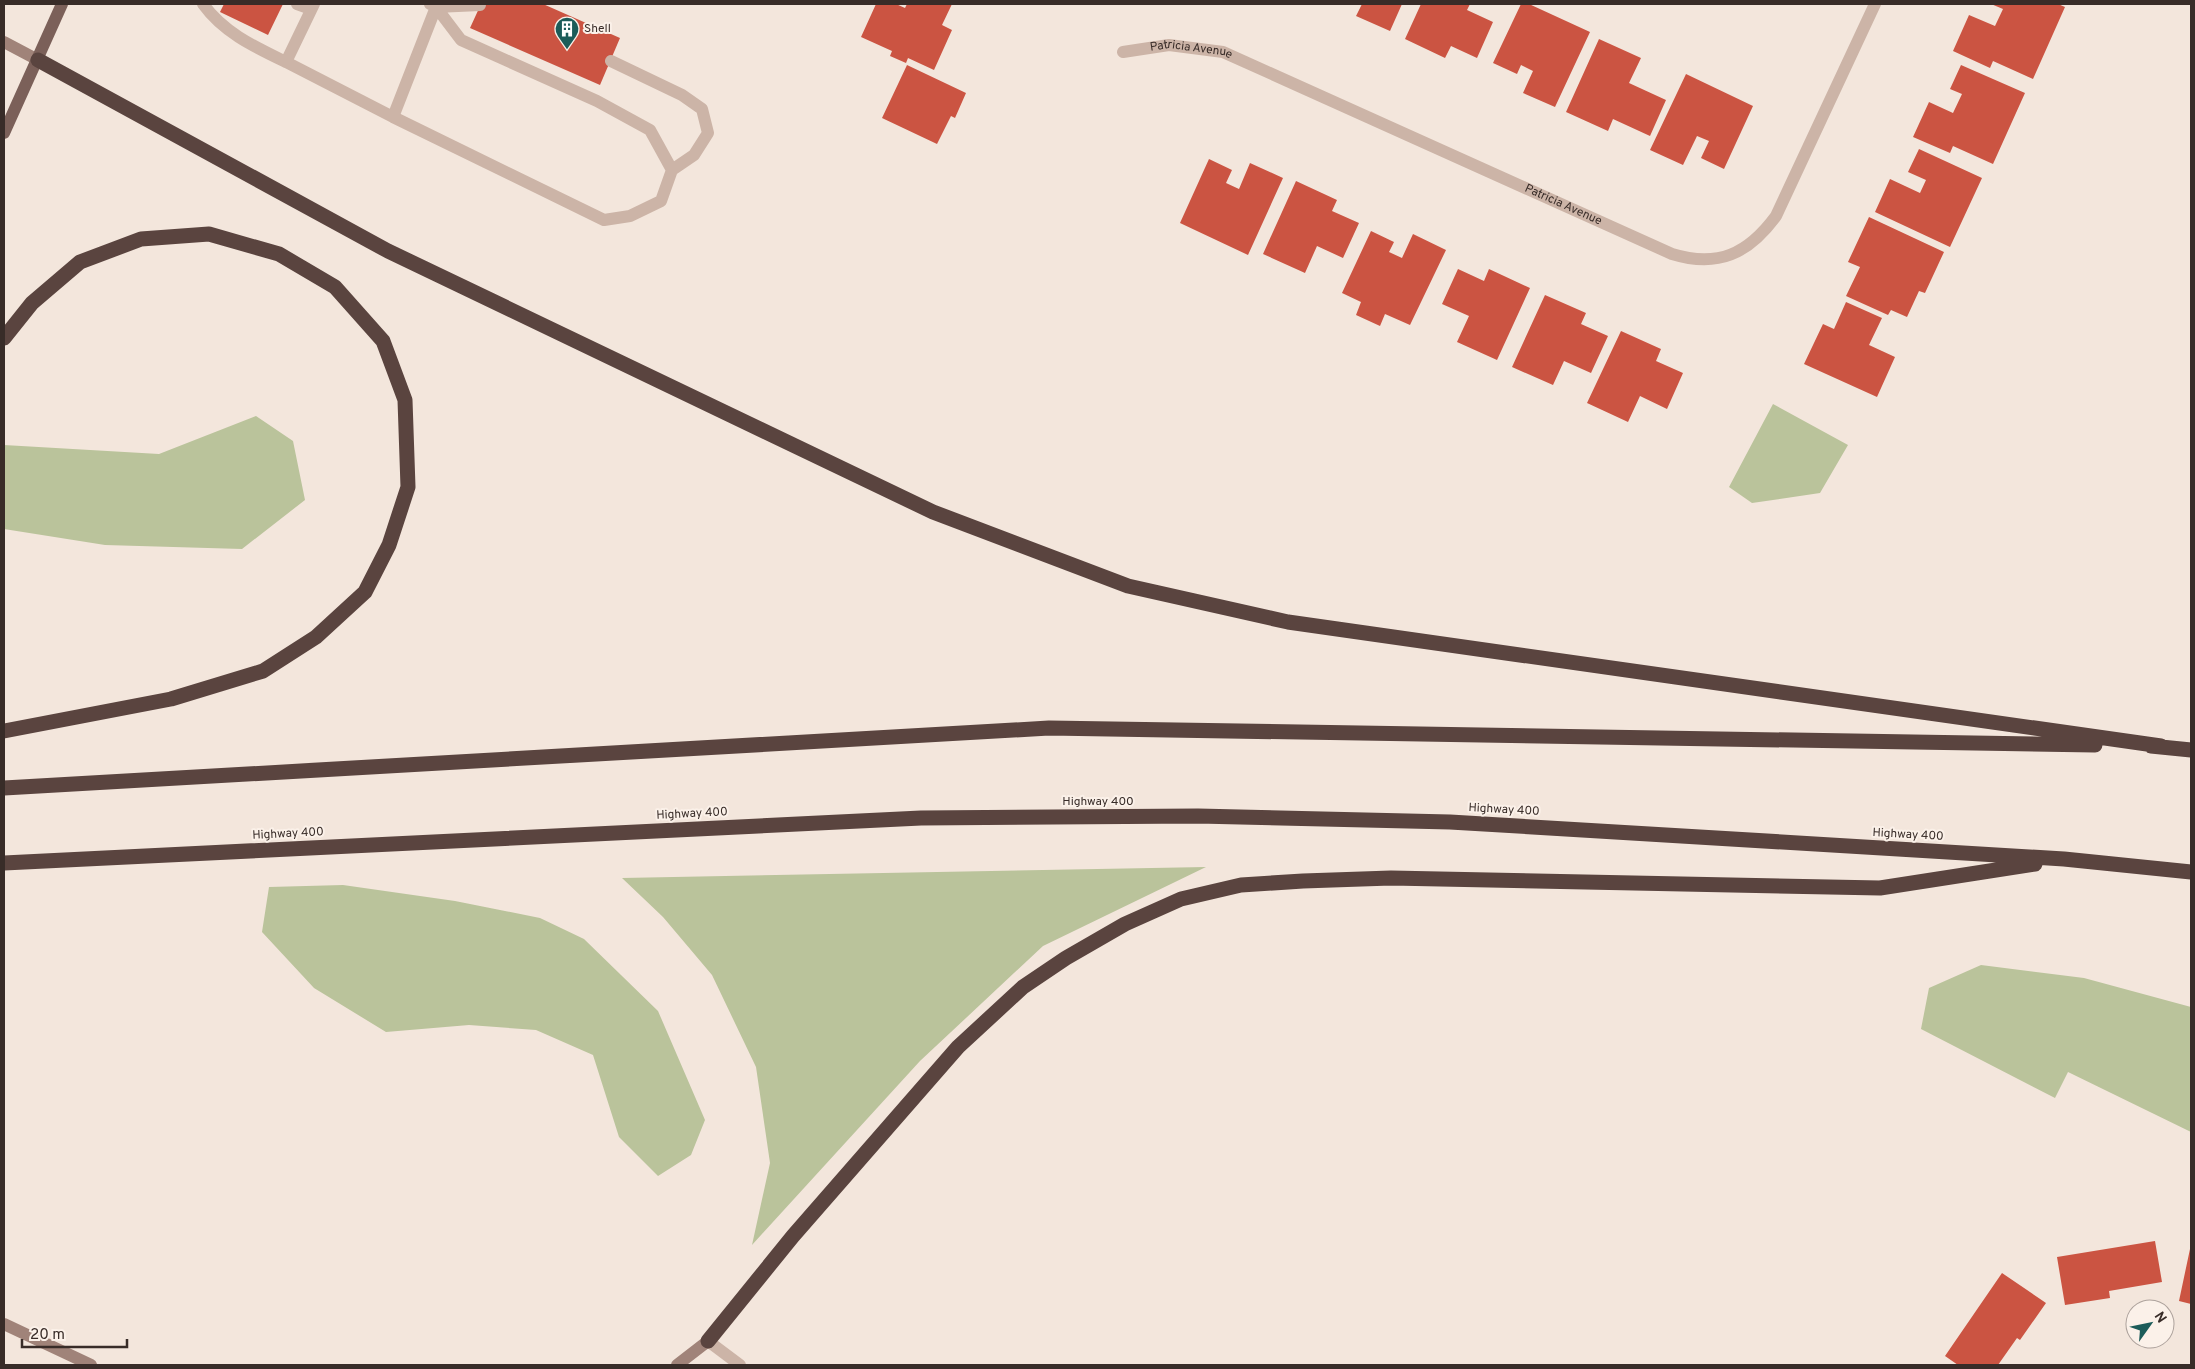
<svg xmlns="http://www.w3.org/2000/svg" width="2195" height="1369" viewBox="0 0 2195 1369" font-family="Overpass,sans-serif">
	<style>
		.green { fill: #bac39b }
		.building { fill: #cb5442 }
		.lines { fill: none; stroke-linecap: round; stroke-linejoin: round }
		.lane { stroke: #ccb4a7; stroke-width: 12 }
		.street { stroke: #ccb4a7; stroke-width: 12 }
		.secondary { stroke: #a08379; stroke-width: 12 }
		.primary { stroke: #7b6059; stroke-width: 12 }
		.highway { stroke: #5a443f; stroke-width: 15 }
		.labels { text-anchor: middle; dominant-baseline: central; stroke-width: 4; stroke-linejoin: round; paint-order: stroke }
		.poi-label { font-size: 12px; fill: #382c28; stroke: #fbf1e9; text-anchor: start }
		.street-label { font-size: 12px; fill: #382c28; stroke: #fbf1e9 }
	</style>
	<rect width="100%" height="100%" fill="#f3e6dc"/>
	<!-- green -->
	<path class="green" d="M1773 404 1848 445 1820 493 1752 503 1729 487Z
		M256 416 293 441 305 500 242 549 105 545 4 529V445L159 454Z
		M1206 867 1043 946 920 1061 752 1245 770 1163 756 1067 712 975 663 917 622 878Z
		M343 885 455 901 540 918 584 939 658 1011 705 1120 691 1155 658 1176 619 1137 593 1055 536 1030 469 1025 386 1032 314 988 262 932 269 887Z
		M1981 965 2084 978 2191 1007V1132L2068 1072 2055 1098 1921 1029 1929 988Z"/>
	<!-- building -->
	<path class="building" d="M224 4H283L268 35 220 12Z
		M481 4H543L620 38 600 85 470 28Z
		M876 4H896L905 8 907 4H952L942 25 952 30 934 70 908 58 906 63 890 56 892 51 861 37Z
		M1362 4H1402L1390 31 1356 16Z
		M1421 4H1470L1467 10 1493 22 1477 58 1451 46 1445 58 1405 39Z
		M1521 4H1529L1590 32 1555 107 1523 93 1533 71 1521 65 1517 74 1493 63Z
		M1991 4H2058L2065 7 2033 79 1993 61 1990 68 1953 51 1969 15 1995 26 2003 9Z
		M1599 39 1641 58 1629 83 1666 100 1650 136 1613 119 1608 131 1566 112Z
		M907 65 966 93 955 118 951 116 937 144 882 118Z
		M1961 65 2025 93 1993 164 1953 146 1950 153 1913 137 1929 102 1953 113 1962 94 1950 89Z
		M1686 74 1753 106 1724 169 1701 158 1709 141 1697 136 1683 165 1650 150Z
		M1919 149 1982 178 1950 247 1875 212 1890 179 1920 193 1926 180 1908 172Z
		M1209 159 1232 170 1226 183 1239 189 1250 163 1283 178 1248 255 1180 223Z
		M1296 181 1337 200 1332 211 1359 223 1343 258 1317 246 1305 273 1263 254Z
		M1869 217 1944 252 1925 293 1919 291 1907 317 1891 310 1888 315 1846 296 1860 267 1848 262Z
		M1371 231 1394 242 1389 252 1402 258 1413 234 1446 250 1410 325 1385 314 1380 326 1356 315 1361 302 1342 293Z
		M1458 269 1484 281 1489 269 1530 288 1497 360 1457 342 1469 316 1442 304Z
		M1545 295 1586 313 1581 324 1608 336 1591 373 1564 361 1553 385 1512 367Z
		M1846 302 1882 318 1869 345 1895 357 1877 397 1804 364 1823 324 1834 329Z
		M1621 331 1661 349 1656 361 1683 373 1667 409 1640 396 1628 422 1587 403Z
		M2155 1241 2162 1282 2109 1291 2110 1298 2065 1305 2057 1257Z
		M2190 1249H2191V1304L2179 1301Z
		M2002 1273 2046 1303 2020 1340 2017 1338 1998 1365H1958L1945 1356Z"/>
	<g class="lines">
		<!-- lane -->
		<path class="lane" d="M203 4C224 33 255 47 286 62L314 4
			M297 4 311 9
			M436 7 480 5
			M611 61 682 95 702 109 708 133 694 155 672 170
			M286 62 393 117 436 7 430 4
			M393 117 604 220 630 216 661 201 672 170 650 130 597 101 461 40 436 7"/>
		<!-- street -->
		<g class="street">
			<path id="s1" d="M1123 52 1169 45 1223 52 1672 254C1718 268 1748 254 1776 216L1875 4"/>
			<path d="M708 1341 740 1365"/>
		</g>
		<!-- secondary -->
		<path class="secondary" d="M4 42 38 60
			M4 1324 91 1365
			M677 1365 708 1341"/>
		<!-- primary -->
		<path class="primary" d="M4 133 62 4"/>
		<!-- highway -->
		<path class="highway" d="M38 60 388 251 933 512 1128 586 1288 622 2161 746
			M4 338 32 303 80 262 141 239 209 234 279 254 335 287 383 341 405 400 408 487 389 545 365 592 316 637 263 671 171 699 4 731
			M2151 746 2191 750
			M4 788 1049 728 2095 745
			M4 863 921 818 1198 816 1450 822 2064 859 2191 872
			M708 1341 793 1236 958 1047 1023 987 1066 958 1125 924 1181 899 1241 885 1303 881 1391 878 1880 888 2035 864"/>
	</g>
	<!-- icons -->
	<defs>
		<symbol id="building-pin" viewBox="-11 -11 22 30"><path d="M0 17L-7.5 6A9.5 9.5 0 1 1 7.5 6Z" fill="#1c5c59" stroke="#fbf1e9"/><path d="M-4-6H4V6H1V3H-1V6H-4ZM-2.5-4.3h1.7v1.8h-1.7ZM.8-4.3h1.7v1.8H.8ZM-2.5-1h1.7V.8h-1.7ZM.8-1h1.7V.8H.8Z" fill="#fff"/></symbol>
	</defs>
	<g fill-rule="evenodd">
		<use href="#building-pin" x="553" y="15" width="28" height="38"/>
	</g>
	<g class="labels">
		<!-- poi labels -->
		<g class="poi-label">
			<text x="584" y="29">Shell</text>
		</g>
		<!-- street labels -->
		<g class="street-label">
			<text stroke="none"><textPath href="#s1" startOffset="69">Patricia Avenue</textPath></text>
			<text stroke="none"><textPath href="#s1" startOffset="474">Patricia Avenue</textPath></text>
			<text x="1098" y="802">Highway 400</text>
			<text transform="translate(1504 810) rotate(3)">Highway 400</text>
			<text transform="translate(692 814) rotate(-3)">Highway 400</text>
			<text transform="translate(288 834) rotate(-3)">Highway 400</text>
			<text transform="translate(1908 835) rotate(3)">Highway 400</text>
		</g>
	</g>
	<!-- border -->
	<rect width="2195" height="1369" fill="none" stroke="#382c28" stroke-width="10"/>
	<!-- north arrow -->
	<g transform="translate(2150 1324) rotate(57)"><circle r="24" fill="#fbf1e9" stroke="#ada29c"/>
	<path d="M0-4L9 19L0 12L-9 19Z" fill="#1c5c59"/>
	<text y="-8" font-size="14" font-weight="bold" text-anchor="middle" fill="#382c28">N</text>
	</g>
	<!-- scale -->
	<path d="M22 1339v8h105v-8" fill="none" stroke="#382c28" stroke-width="2.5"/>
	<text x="30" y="1339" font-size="15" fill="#382c28" stroke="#fbf1e9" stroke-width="4" paint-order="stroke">20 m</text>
</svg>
